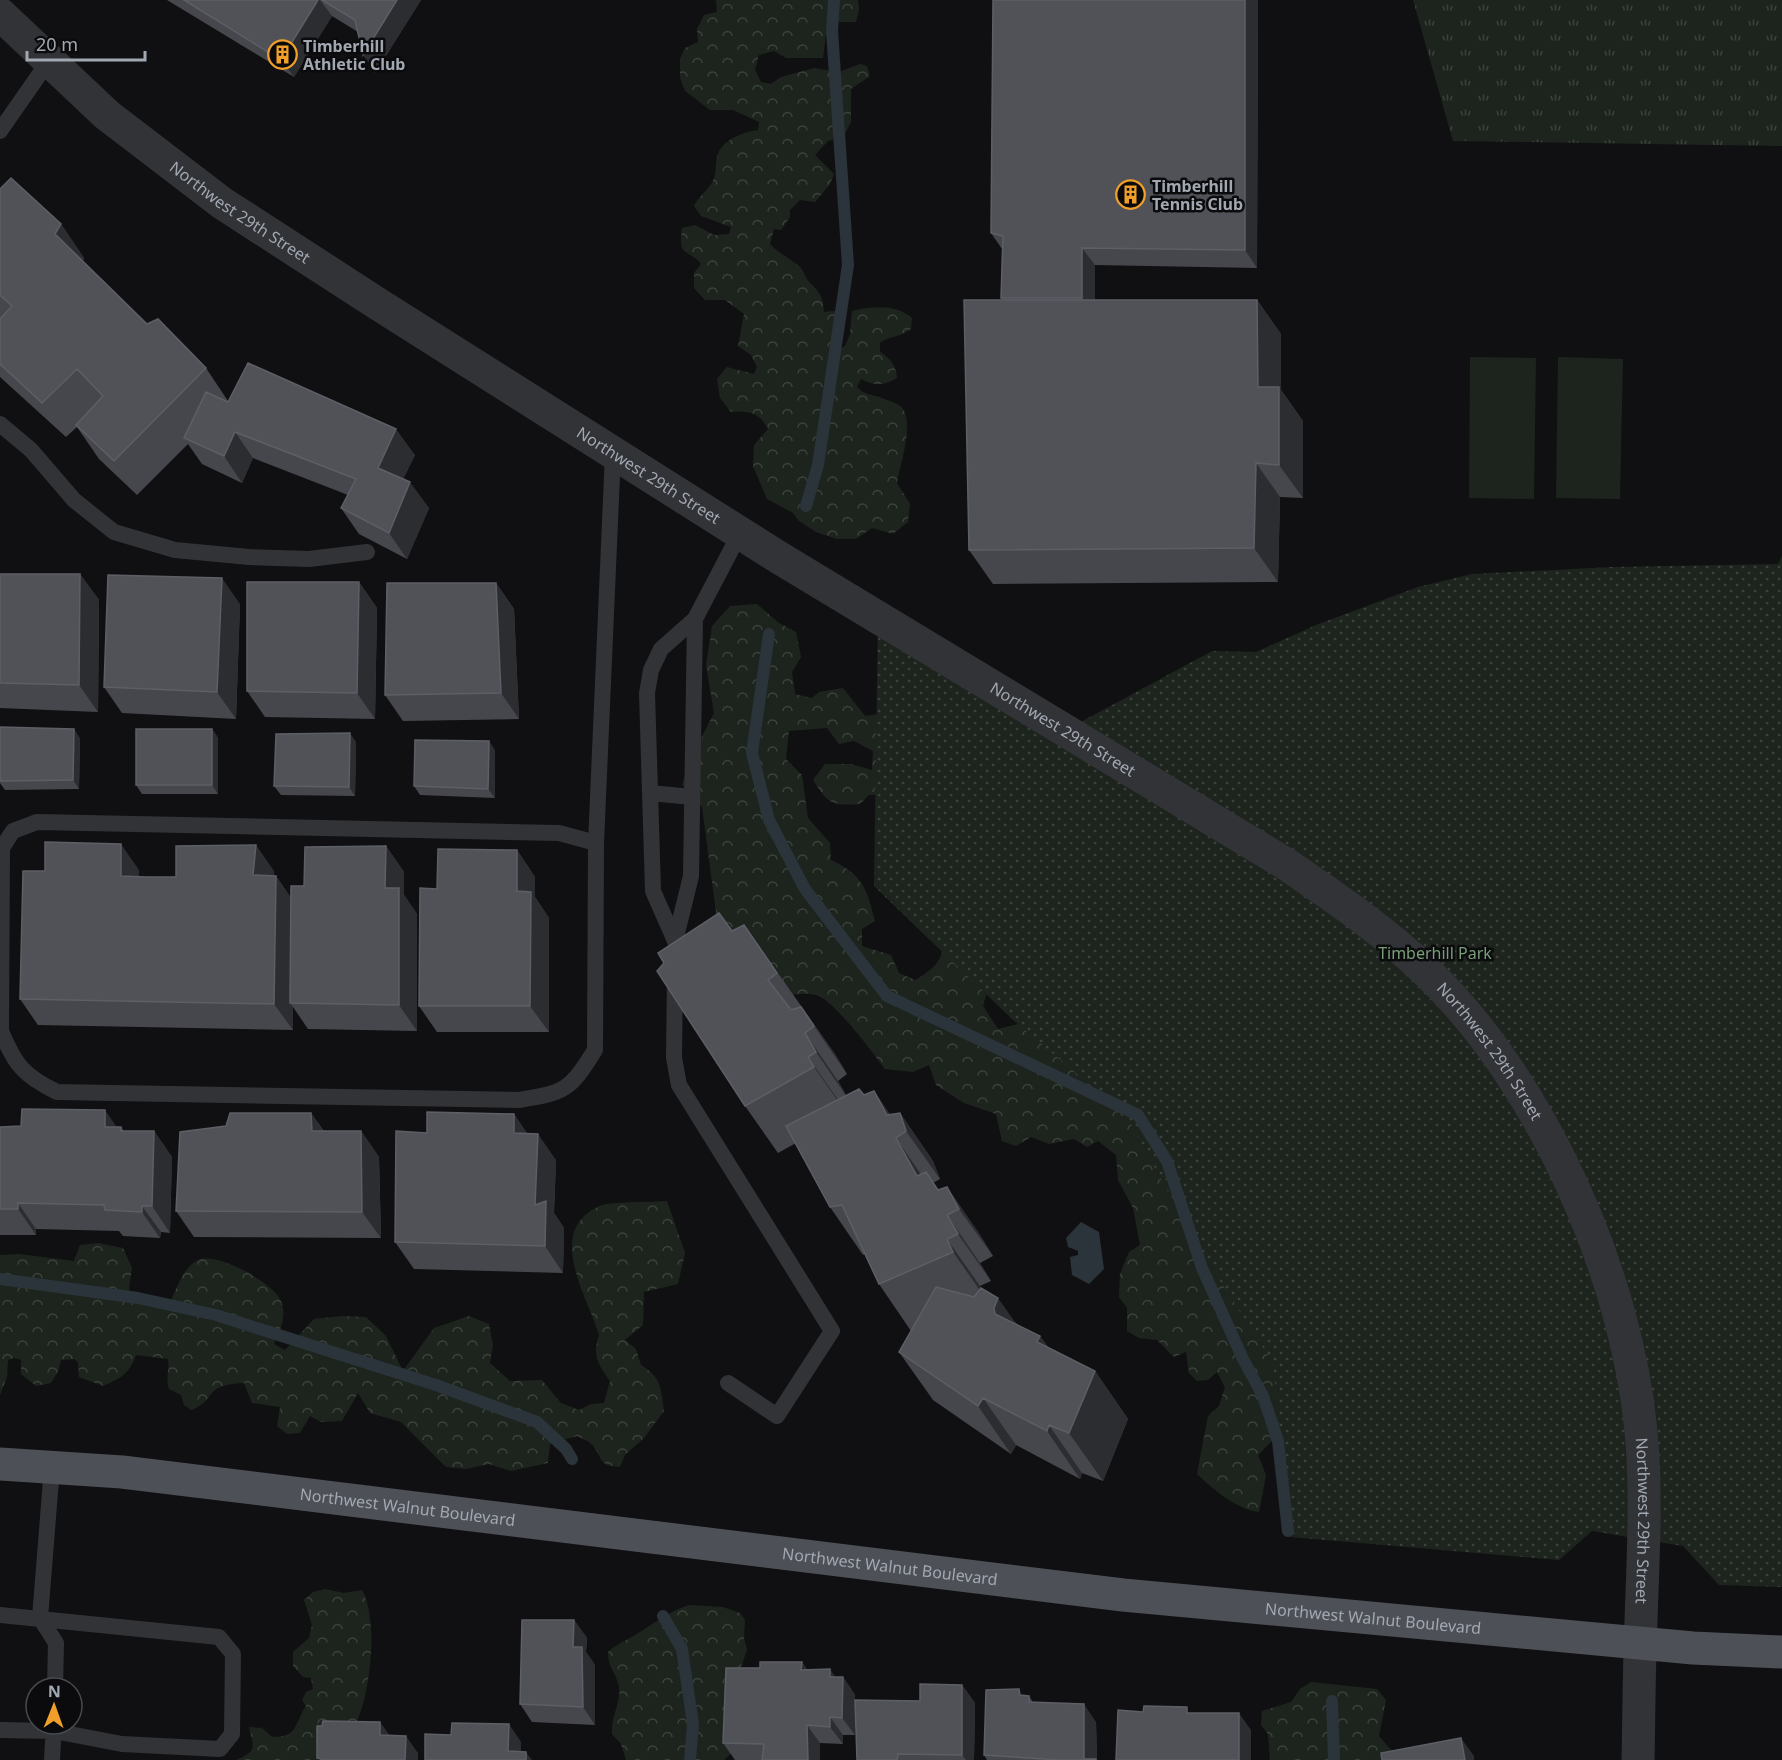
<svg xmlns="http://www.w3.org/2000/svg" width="1782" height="1760" viewBox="0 0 1782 1760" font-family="'Noto Sans',sans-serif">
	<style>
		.grass { fill: url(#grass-tufts) }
		.forest { fill: url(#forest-crowns) }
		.park { fill: url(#park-dots) }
		.pitch { fill: #1d241d }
		.water { fill: #2a343a }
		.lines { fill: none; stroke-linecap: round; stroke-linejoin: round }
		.stream { stroke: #2a343a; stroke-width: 12 }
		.service { stroke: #313337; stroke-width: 16 }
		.tertiary { stroke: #313337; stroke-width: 33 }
		.primary { stroke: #4d5056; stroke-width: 33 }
		.wall { fill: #46474d }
		.shaded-wall { fill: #2c2d31 }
		.building { fill: #505258; stroke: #5d5f66; stroke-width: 1.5 }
		.labels { text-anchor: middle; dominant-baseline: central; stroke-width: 5; stroke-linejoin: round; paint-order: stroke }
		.poi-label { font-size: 16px; font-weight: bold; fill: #a2a8b2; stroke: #0b0b0d; text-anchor: start }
		.street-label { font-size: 16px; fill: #a2a8b2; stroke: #0b0b0d }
		.park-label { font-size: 16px; fill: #789e78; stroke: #0b0b0d }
	</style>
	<defs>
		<pattern id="grass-tufts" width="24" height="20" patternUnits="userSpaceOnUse" patternTransform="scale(1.5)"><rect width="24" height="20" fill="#1d241d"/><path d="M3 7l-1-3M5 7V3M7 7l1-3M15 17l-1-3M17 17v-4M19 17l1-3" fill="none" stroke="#3b413b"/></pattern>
		<pattern id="forest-crowns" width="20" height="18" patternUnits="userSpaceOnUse" patternTransform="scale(1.5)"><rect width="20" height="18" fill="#1d241d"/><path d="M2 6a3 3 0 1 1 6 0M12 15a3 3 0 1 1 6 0" fill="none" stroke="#3b413b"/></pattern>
		<pattern id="park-dots" width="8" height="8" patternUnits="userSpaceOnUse" patternTransform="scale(1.5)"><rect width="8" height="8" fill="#1d241d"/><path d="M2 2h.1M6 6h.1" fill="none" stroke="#3b413b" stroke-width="1.8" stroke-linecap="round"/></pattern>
	</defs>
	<rect width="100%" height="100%" fill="#101012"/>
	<!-- grass -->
	<path class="grass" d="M1413 0H1782V146L1453 141Z"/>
	<!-- forest -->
	<path class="forest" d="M716 0H858L859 10 856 22H838L828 17 823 58H786L774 51 759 55 755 70 761 82 771 84 781 77 814 68 839 72 860 64 867 66 870 76 851 89V122L844 136 828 141 815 155 834 174 830 184 815 202 800 200 790 210V217L781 230 774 229 770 244C779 254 790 258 800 267 804 271 806 279 810 283 820 292 823 297 824 312L844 310V315L836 320 833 344 839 349 845 346 850 334 852 311C871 306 897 304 912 318L911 329C899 338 889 336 880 343V352C891 359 896 365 897 378 884 386 874 386 861 379L857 387C867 397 875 394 887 400 892 402 900 404 903 409 914 425 900 465 897 483L910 504 908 522 893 534 872 528 856 539H837L816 532 799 521 793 513 767 499 753 466 754 445 768 429C759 412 750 411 731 412L720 398 717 379 727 367 754 374 757 367 751 355 738 346 744 314 725 300H705L694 288V273L701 264C687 247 678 259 682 228L695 225 714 235 729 234 731 227 701 216 694 206C699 196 705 193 711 184 717 176 715 166 717 157 721 140 743 132 758 130L759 122 733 110H710L685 91 680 78V59L685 48 698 42 697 29 704 15 717 12Z
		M757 604 779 623 796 632 801 657 792 672 795 694 812 698 819 692 843 688 865 716 887 713 892 794 869 795 860 804C832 806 828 804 813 780L825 764H851L872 770 873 751 854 741 839 744 827 728 789 731 786 759 802 775 808 818 830 843 831 860C863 875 867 889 875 921L862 929V946L891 955 899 973 915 980C941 965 942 958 947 929L991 978 983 1006 998 1029 1034 1020 1057 1006 1243 1265 1297 1430 1276 1437 1258 1455 1266 1475 1259 1512C1236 1509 1214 1490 1197 1474L1208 1416 1219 1406 1225 1387 1217 1372 1208 1380 1197 1381 1189 1373 1186 1352 1174 1357 1157 1340 1139 1338 1127 1331V1308L1119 1297 1120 1274 1129 1252 1140 1245 1133 1208 1118 1180 1116 1155 1098 1141 1087 1147 1074 1139 1049 1144 1031 1137 1016 1146 1002 1141 996 1114 964 1103 936 1085 929 1065 913 1072 885 1069C873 1053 834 1000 816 995 800 991 781 997 765 1000L719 935 702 807 682 785 688 764 714 713 706 665 712 626 730 606Z
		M667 1201 685 1253 678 1284 644 1292 643 1325 625 1340 636 1349 641 1365C661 1377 661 1388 664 1411L644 1438 625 1455 620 1467C599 1465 604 1462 594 1447 591 1442 583 1439 577 1436L550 1444 548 1463 511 1471 489 1464 466 1469 446 1467 401 1422 370 1413 358 1393 342 1421 321 1422 310 1416 300 1433 287 1434 277 1426 280 1407 252 1403 244 1383C202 1385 219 1398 192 1410L184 1405 181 1395 169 1389C165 1378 170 1370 168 1359L136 1355C129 1374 121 1378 103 1386L79 1377 78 1362 74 1359 61 1360 58 1372 51 1383 36 1386 21 1374V1360L14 1358 8 1360 7 1377 0 1395V1255L19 1254 74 1261 80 1245 98 1243 123 1248 132 1268 129 1288 131 1302 155 1307 171 1300C178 1286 182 1270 196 1261 214 1249 271 1282 280 1299 288 1314 280 1331 274 1344L285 1350 314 1319 342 1316 366 1317 386 1336 403 1371 434 1328 469 1316 489 1324 493 1345 490 1363 510 1381 542 1380 561 1403 579 1410 591 1404 604 1403 610 1381C598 1364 592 1356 599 1335 587 1295 543 1229 602 1205 610 1202 654 1202 667 1201Z
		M325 1589 344 1593 362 1590C378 1618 371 1685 359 1716 353 1732 341 1746 333 1760H236C257 1751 254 1748 249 1727L262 1728 272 1737C299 1737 294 1724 306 1706L302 1700 306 1692 313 1689 311 1678 303 1677 293 1666V1652L309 1638 312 1625 304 1600 313 1592Z
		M689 1605 723 1607 740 1613 745 1620 744 1638 747 1650 738 1676 739 1746 724 1760H626L621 1744 612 1734C611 1716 621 1703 619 1688 617 1673 608 1669 608 1652 619 1642 628 1640 640 1632 657 1621 670 1611 689 1605Z
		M1311 1682 1377 1689 1386 1700 1379 1736 1400 1760H1270L1268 1734 1261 1725 1262 1711 1291 1702 1300 1689Z"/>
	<!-- park -->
	<path class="park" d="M1782 556V1587L1719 1585 1683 1546 1592 1531 1559 1560 1291 1537 1273 1363 1197 1245 1126 1115 1013 1020 874 886 878 617 1066 730 1212 651 1256 652 1316 625 1418 587 1472 574 1612 567 1778 564Z"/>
	<!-- pitch -->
	<path class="pitch" d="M1470 357 1536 358 1534 499 1469 498Z
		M1558 357 1623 359 1620 499 1556 498Z"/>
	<!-- water -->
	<path class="water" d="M1081 1222 1099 1232 1104 1269 1089 1284 1072 1275 1070 1257 1078 1255V1251L1068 1247 1066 1238Z"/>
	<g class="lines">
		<!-- stream -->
		<path class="stream" d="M806 506 818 465 848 265 832 31 834 0
			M769 634 752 753 769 820 805 889 887 996 1138 1115 1167 1161 1202 1268 1243 1359 1263 1396 1278 1441 1288 1531
			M0 1279 138 1298 216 1315 436 1385 537 1422 566 1449 572 1459
			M663 1616 682 1649 693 1724 690 1760
			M1332 1701 1334 1760"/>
		<!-- service -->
		<path class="service" d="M0 131 48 62
			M0 424 31 450 74 500 114 532 175 550 249 557 309 559 367 552
			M695 619 691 876 675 941 653 891 647 693 651 670 661 649 695 619 740 533
			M650 793 692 797
			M596 843 559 833 37 822 13 831 2 848 1 1031C15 1065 24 1076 57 1092L519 1100C565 1093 570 1090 595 1050L596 843 613 453
			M675 975 674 1058 679 1085 832 1331 777 1416 728 1383
			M52 1467 40 1618 56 1643 55 1688
			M0 1615 219 1637 233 1654 232 1734 220 1749 122 1744 54 1731 0 1730
			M52 1760 54 1724"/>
		<!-- tertiary -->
		<path class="tertiary" id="s1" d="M0 14 107 115 222 203 378 304 778 557 1286 864C1334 897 1383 930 1425 970 1541 1080 1626 1273 1641 1431 1647 1494 1643 1558 1641 1621 1639 1667 1639 1714 1638 1760"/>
		<!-- primary -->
		<path class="primary" id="s2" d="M0 1464 122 1472 1123 1595 1693 1648 1782 1652"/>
	</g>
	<!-- wall -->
	<path class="wall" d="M167 0H421L375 73 358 32 332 16 294 77Z
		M1258 0 1257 268 1095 265V300H1257L1281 334V390L1303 421V498L1280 497 1278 582 993 584 969 550 1002 300 1001 298 1002 249 991 233Z
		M0 189 61 224 84 258 83 261 147 324 206 368 228 401 415 455 403 479 429 508 407 559 359 534 341 508 348 495 253 458 242 483 202 464 188 444 137 495 99 459 77 427 66 437 0 377Z
		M0 574H80L99 600 98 712 0 708Z
		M359 582 377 608 375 719 265 717 247 691Z
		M496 583 514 609 519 719 403 721 385 695Z
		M240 604 236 719 122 713 104 687Z
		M0 727 80 738 79 789 5 790 0 783Z
		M212 729 218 738V794H142L136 785Z
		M356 742 355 796 281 795 274 786Z
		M495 750V798L420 795 414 786Z
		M386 846 404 872V895L417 914V1031L308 1029 293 1007V1030L38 1025 20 999 45 871 139 870V877H176L274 871V876H276L291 898 304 886Z
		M517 850 535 877V897L549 918V1032H437L419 1006 437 889Z
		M744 925 835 1054 847 1074 838 1081 846 1095H864L874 1091 890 1115 900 1113 933 1161 940 1179 933 1183 938 1190 947 1187 980 1235 993 1256 980 1263 991 1281 980 1286 981 1289 1018 1325 1040 1336 1048 1347 1095 1371 1128 1419 1103 1481 1082 1473 1080 1479 1016 1445 1011 1454 933 1400 899 1352 911 1331 879 1284 865 1254 863 1255 830 1207 796 1143 778 1153 745 1106 732 931Z
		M311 1113 324 1131H361L379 1157 381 1238 194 1237 176 1211 226 1126Z
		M514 1114 527 1134 556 1160 554 1213 564 1228 563 1273 414 1269 395 1242 427 1133Z
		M0 1127H121L124 1131H154L172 1157 170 1233 161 1232 160 1238 123 1236 119 1231 36 1229V1235H0Z
		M574 1620 587 1638 586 1652 595 1665V1725L532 1722 520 1704Z
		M802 1662 807 1670 836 1677H843L855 1695V1700L920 1701 962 1685 975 1703 974 1760H857L855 1710V1735H843V1744L820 1743V1760H735L723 1743 760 1668Z
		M1024 1696H1029L1033 1702 1096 1722 1097 1760H987L984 1755Z"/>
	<!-- shaded-wall -->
	<path class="shaded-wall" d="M318 0H320L332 16 294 77 281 60Z
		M397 0H421L375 73 363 55Z
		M1245 0H1258L1257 268 1245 250Z
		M61 224 84 258 79 267 55 234Z
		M1082 248 1095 265V316L1082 298Z
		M1257 300 1281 334V390L1303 421V498L1279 465 1258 387Z
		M396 429 415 455 396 494 378 468Z
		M235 432 253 458 242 483 224 456Z
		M1256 463 1280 497 1278 582 1254 548Z
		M410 482 429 508 407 559 389 533Z
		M80 574 99 600 98 712 79 685Z
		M222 578 240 604 236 719 217 692Z
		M359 582 377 608 375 719 357 693Z
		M496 583 514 609 519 719 501 693Z
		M74 729 80 738 79 789 73 780Z
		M212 729 218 738V794L212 785Z
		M350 733 356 742 355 796 349 787Z
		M489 741 495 750V798L488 789Z
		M121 844 139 870V902L121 876Z
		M256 845 274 871 271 901 253 875Z
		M386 846 404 872V895L417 914V1031L399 1005 385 888Z
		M517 850 535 877V897L549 918V1032L530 1006 517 891Z
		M276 876 294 902 290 1003 293 1007V1030L274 1004Z
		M801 1007 835 1054 847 1074 814 1026Z
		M805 1033 838 1081 849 1100 816 1052Z
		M808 1057 841 1104 847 1114 814 1067Z
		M874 1091 903 1133 887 1115Z
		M105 1110 123 1136 105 1127Z
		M311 1113 329 1139 312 1131Z
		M900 1113 933 1161 940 1179 906 1131Z
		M514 1114 532 1140 514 1133Z
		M154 1131 172 1157 170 1233 152 1206Z
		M361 1131 379 1157 381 1238 362 1212Z
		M538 1134 556 1160 554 1213 564 1228 563 1273 545 1246 535 1205Z
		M896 1138 929 1186 917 1176Z
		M947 1187 980 1235 993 1256 959 1209Z
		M18 1203 36 1229V1235L18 1209Z
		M142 1206 161 1232 160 1238 142 1212Z
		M947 1215 980 1263 991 1281 958 1234Z
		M947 1239 980 1286 986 1299 953 1252Z
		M998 1298 1032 1346 995 1314 994 1308Z
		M1040 1336 1073 1384 1037 1342Z
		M1095 1371 1128 1419 1103 1481 1069 1433Z
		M983 1398 1016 1445 1011 1454 978 1406Z
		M1049 1425 1082 1473 1080 1479 1047 1431Z
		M574 1620 587 1638 586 1652 595 1665V1725L583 1707 573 1647Z
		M802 1662 814 1680 801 1670Z
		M830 1669 842 1687 830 1677Z
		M843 1677 855 1695V1735L842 1718Z
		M962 1685 975 1703 974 1760H966L962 1755Z
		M1084 1704 1096 1722 1097 1760H1085L1084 1759Z
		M1239 1713 1251 1730V1760H1239Z
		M830 1717 843 1735V1744L830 1727Z
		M380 1722 393 1740 380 1735Z
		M509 1724 521 1742V1760L508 1751Z
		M807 1725 820 1743V1760H808Z
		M406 1736 418 1753V1760H405Z
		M1461 1738 1474 1756V1760H1465Z
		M526 1752 532 1760H526Z"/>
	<!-- building -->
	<path class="building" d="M184 0H318L281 60Z
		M322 0H397L363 55 355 20Z
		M993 0H1245V250L1082 248V298H1001L1003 236 991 233Z
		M11 178 61 224 55 234 147 324 158 319 206 368 114 461 76 425 103 396 77 369 42 403 0 364V319L12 306 0 295V189Z
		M964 300H1257L1258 387H1279V465L1256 463 1254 548 969 550Z
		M248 363 396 429 378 468 410 482 389 533 341 508 356 479 235 432 224 456 184 438 206 392 228 402Z
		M0 574H80L79 685 0 683Z
		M108 575 222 578 217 692 104 687Z
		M247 582H359L357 693 247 691Z
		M387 583H496L501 693 385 695Z
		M0 727 74 729 73 780 0 781Z
		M136 729H212V785H136Z
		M350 733 349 787 274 786 276 734Z
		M415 740 489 741 488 789 414 786Z
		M45 842 121 844V876L147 877H176V846L256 845 253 875 276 876 274 1004 20 999 23 871H45Z
		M386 846 385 888H399V1005L290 1003 291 886H304L305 847Z
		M438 849 517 850V891L531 892 530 1006H419L420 888 437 889Z
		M719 913 732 931 744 925 777 973 768 980 791 1010 801 1007 814 1026 805 1033 816 1052 808 1057 814 1067 745 1106 657 971 664 963 658 953Z
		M859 1089 864 1095 874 1091 887 1115 900 1113 906 1131 896 1138 917 1176 926 1172 938 1190 947 1187 959 1209 947 1215 958 1234 947 1239 953 1252 879 1284 842 1205 830 1207 786 1126Z
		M22 1109 105 1110V1127H121V1131H154L152 1206H142V1212L105 1210 104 1205 18 1203V1209H0V1127L21 1126Z
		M427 1112 514 1114V1133L538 1134 535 1205 546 1201 545 1246 395 1242 396 1131 427 1133Z
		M230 1113H311L312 1131H361L362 1212 176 1211 180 1132 226 1126Z
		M936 1287 974 1297 981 1288 998 1298 994 1308 995 1314 1040 1336 1037 1342 1095 1371 1069 1433 1049 1425 1047 1431 983 1398 978 1406 899 1352Z
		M522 1620H574L573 1647H582L583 1707 520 1704Z
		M760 1662H802L801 1670 830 1669V1677H843L842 1718 830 1717V1727L807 1725 808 1760H762L764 1744 723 1743 726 1668H760Z
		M920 1684 962 1685V1755L898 1754 897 1760H857L855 1700 920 1701Z
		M1019 1689 1020 1695 1029 1696V1702L1084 1704V1759H1096V1760H1059L984 1755 986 1690Z
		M1144 1706 1187 1707V1713H1239V1760H1116L1118 1710 1143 1712Z
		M323 1721 380 1722V1735L406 1736 405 1760H321V1759L317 1758V1726H322Z
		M452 1723 509 1724 508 1751 526 1752V1760H425V1734L451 1735Z
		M1461 1738 1465 1760H1382L1381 1753Z"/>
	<!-- icons -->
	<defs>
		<symbol id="building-ring" viewBox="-11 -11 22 22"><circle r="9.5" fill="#0b0b0d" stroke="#f0a02a" stroke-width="1.5"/><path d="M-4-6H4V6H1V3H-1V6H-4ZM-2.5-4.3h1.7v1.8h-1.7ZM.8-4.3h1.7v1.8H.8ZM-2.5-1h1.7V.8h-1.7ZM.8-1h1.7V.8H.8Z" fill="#f0a02a"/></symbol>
	</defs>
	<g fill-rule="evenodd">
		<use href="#building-ring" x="266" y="38" width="33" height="33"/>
		<use href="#building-ring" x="1114" y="178" width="33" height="33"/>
	</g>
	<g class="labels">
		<!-- poi labels -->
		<g class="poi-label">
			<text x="303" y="46">Timberhill<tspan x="303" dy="18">Athletic Club</tspan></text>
			<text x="1152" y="186">Timberhill<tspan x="1152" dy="18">Tennis Club</tspan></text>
		</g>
		<!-- street labels -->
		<g class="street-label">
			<text stroke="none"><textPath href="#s1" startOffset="312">Northwest 29th Street</textPath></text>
			<text stroke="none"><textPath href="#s1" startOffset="798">Northwest 29th Street</textPath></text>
			<text stroke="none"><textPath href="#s1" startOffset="1284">Northwest 29th Street</textPath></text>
			<text stroke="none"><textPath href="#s1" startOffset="1824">Northwest 29th Street</textPath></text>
			<text stroke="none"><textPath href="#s2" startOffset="410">Northwest Walnut Boulevard</textPath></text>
			<text stroke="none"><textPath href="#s1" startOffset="2328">Northwest 29th Street</textPath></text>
			<text stroke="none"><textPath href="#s2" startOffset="896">Northwest Walnut Boulevard</textPath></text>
			<text stroke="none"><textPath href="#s2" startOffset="1382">Northwest Walnut Boulevard</textPath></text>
		</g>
		<!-- park labels -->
		<g class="park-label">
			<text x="1435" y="953">Timberhill Park</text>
		</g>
	</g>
	<!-- north arrow -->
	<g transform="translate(54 1706) rotate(1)"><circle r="28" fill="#0b0b0d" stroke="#474a4f" stroke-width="1.5"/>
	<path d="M0-4.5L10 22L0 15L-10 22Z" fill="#f0a02a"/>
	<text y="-9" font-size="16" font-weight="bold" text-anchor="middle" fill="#a2a8b2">N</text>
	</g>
	<!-- scale -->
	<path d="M27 51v9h118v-9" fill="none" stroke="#a2a8b2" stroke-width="3"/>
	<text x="36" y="51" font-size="18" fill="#a2a8b2" stroke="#0b0b0d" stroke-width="4.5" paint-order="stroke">20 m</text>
</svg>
